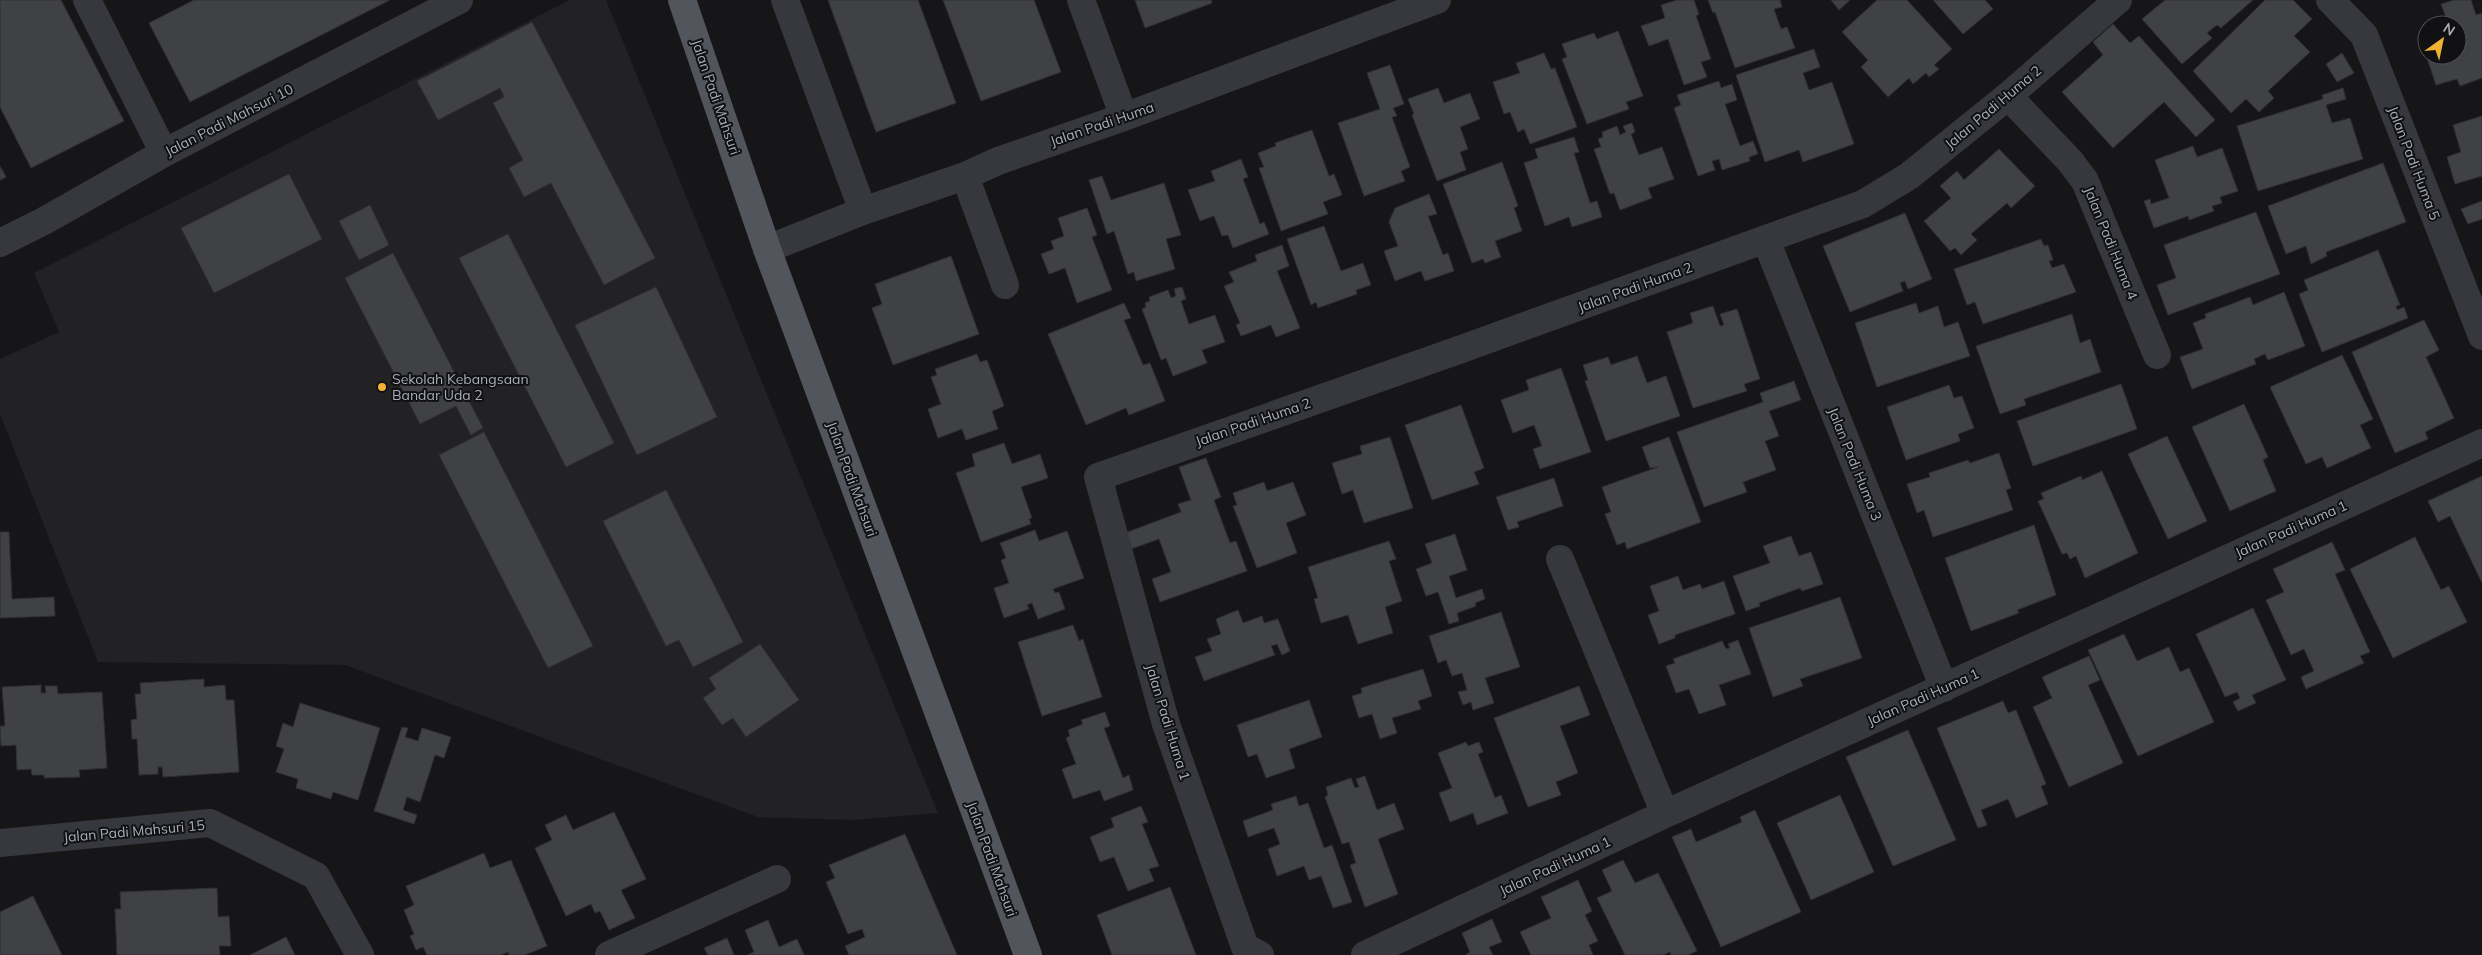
<svg xmlns="http://www.w3.org/2000/svg" width="2482" height="955" viewBox="0 0 2482 955" font-family="Mulish,sans-serif">
	<style>
		.built { fill: #222225 }
		.building { fill: #404145; stroke: #303034 }
		.lines { fill: none; stroke-linecap: round; stroke-linejoin: round }
		.minor { stroke: #37383d; stroke-width: 28 }
		.major { stroke: #53555c; stroke-width: 28 }
		.poi-dot { fill: #f2b134; stroke: #111113; stroke-width: 2 }
		.labels { text-anchor: middle; dominant-baseline: central; stroke-width: 4; stroke-linejoin: round; paint-order: stroke }
		.street-label { font-size: 14px; fill: #a8adb8; stroke: #111113 }
		.poi-label { font-size: 14px; fill: #a8adb8; stroke: #111113; text-anchor: start }
	</style>
	<rect width="100%" height="100%" fill="#161618"/>
	<!-- built -->
	<path class="built" d="M570 0H606L938 813 854 820 758 817 345 665 98 662 0 414V359L59 332 34 273Z"/>
	<!-- building -->
	<path class="building" d="M0 0H61L124 121 31 168 0 107Z
		M194 0H390L190 102 149 23Z
		M828 0H918L956 103 876 132Z
		M943 0H1034L1061 72 981 101Z
		M1135 0H1211L1212 3 1145 28Z
		M1677 0H1694L1699 14 1696 16 1711 59 1701 62 1707 77 1684 85 1668 39 1649 46 1641 26 1665 18 1661 5Z
		M1708 0H1780L1782 7 1774 9 1781 29 1787 27 1795 48 1735 68 1715 12 1713 13Z
		M1831 0H1850L1839 10Z
		M1877 0H1907L1952 49 1934 65 1939 69 1929 77 1926 73 1913 84 1909 78 1888 97 1861 67 1868 60 1842 32Z
		M1933 0H1985L1993 9 1963 34Z
		M2165 0H2253L2221 28 2217 25 2207 33 2212 38 2182 64 2142 19Z
		M2265 0H2293L2312 19 2294 36 2310 52 2268 91 2274 98 2259 112 2246 99 2231 113 2193 71Z
		M2454 0H2471L2476 15 2482 13V78L2460 86 2457 79 2436 85 2421 40 2427 37V55H2457V25H2449L2441 4Z
		M532 22 655 258 604 285 551 183 524 197 509 168 523 160 493 103 504 97 500 88 438 120 417 81Z
		M2113 24 2130 43 2139 36 2215 120 2196 137 2164 102 2113 148 2062 92 2103 55 2093 42Z
		M1618 31 1643 96 1626 102 1629 109 1587 124 1562 59 1567 57 1562 44 1594 33 1597 39Z
		M1814 49 1820 67 1803 73 1809 90 1832 82 1854 144 1803 162 1799 150 1765 162 1736 75Z
		M1544 53 1551 69 1555 68 1577 127 1530 144 1524 129 1518 132 1510 112 1504 114 1493 82 1520 73 1516 63Z
		M2342 53 2354 73 2337 82 2326 64Z
		M1390 65 1404 104 1393 108 1397 116 1392 117 1410 167 1401 171 1405 181 1364 196 1338 123 1380 109 1367 73Z
		M1719 81 1721 88 1732 84 1737 100 1725 104 1740 146 1753 141 1758 154 1749 157 1750 161 1722 170 1719 159 1712 161 1715 170 1698 176 1674 108 1681 105 1677 95Z
		M1438 88 1444 103 1470 93 1480 119 1460 127 1468 149 1460 152 1466 170 1437 181 1412 115 1414 114 1408 99Z
		M2343 88 2346 99 2326 105 2332 123 2350 118 2363 159 2258 191 2237 126 2323 99 2322 95Z
		M2482 116V176L2455 184 2447 157 2461 152 2453 125Z
		M1632 123 1635 132 1631 134 1639 155 1662 147 1674 179 1648 188 1652 198 1620 210 1614 193 1610 194 1594 149 1601 147 1598 139 1603 137 1602 132 1617 126 1620 135 1626 132 1623 126Z
		M1312 130 1329 176 1334 174 1342 195 1323 202 1328 214 1281 231 1259 168 1264 167 1258 153 1276 146 1275 143Z
		M1574 137 1579 152 1574 153 1590 203 1597 201 1602 217 1572 227 1569 217 1545 226 1524 163 1538 158 1535 149Z
		M2193 146 2197 157 2222 148 2238 191 2220 197 2222 203 2212 206 2214 211 2189 220 2188 216 2154 228 2144 201 2150 199 2151 204 2169 198 2155 160Z
		M1999 149 2035 186 2011 208 2007 203 1971 234 1977 240 1961 255 1955 248 1950 251 1924 221 1951 198 1940 186 1957 171 1964 180Z
		M1241 159 1248 177 1243 179 1260 224 1264 222 1269 234 1233 248 1228 235 1222 236 1214 216 1200 221 1188 190 1215 181 1211 171Z
		M1502 162 1518 206 1514 208 1522 231 1495 241 1501 257 1485 263 1483 259 1472 263 1443 184Z
		M2383 163 2406 222 2326 252 2327 256 2311 264 2306 246 2286 254 2268 206Z
		M0 166 6 177 0 180Z
		M289 174 322 239 214 293 181 228Z
		M1102 176 1111 200 1164 183 1181 235 1166 239 1175 269 1136 281 1134 272 1128 274 1114 231 1107 234 1089 180Z
		M1429 194 1437 214 1428 216 1443 255 1448 253 1454 271 1425 281 1421 271 1395 281 1384 251 1398 246 1389 222 1395 208Z
		M2482 201V219L2468 224 2461 209Z
		M370 205 389 245 359 260 339 221Z
		M1087 208 1097 235 1092 237 1112 290 1077 303 1065 268 1049 274 1041 254 1054 249 1051 241 1064 236 1058 218Z
		M2256 212 2280 274 2168 315 2157 285 2176 278 2164 245Z
		M1905 213 1932 279 1908 289 1905 281 1900 283 1903 291 1850 312 1823 246Z
		M1324 226 1341 271 1363 263 1371 285 1356 290 1357 294 1318 308 1316 302 1311 305 1287 239Z
		M508 234 614 443 566 467 459 258Z
		M2041 239 2044 246 2048 245 2053 260 2049 261 2052 268 2064 264 2076 292 1983 324 1975 302 1967 305 1954 269Z
		M1282 245 1289 266 1277 271 1300 328 1276 337 1271 325 1241 336 1236 325 1240 323 1224 286 1234 282 1229 272 1257 261 1255 255Z
		M2378 250 2400 305 2396 306 2397 310 2404 307 2408 318 2322 352 2299 294 2308 290 2304 280Z
		M393 253 483 428 471 435 456 406 420 424 345 278Z
		M951 256 979 334 893 365 872 308 882 304 875 284Z
		M656 287 717 417 637 455 575 325Z
		M1182 287 1186 299 1181 301 1189 324 1215 315 1225 342 1202 350 1207 363 1173 376 1166 358 1161 360 1142 309 1146 307 1145 303 1150 301 1149 297 1168 290 1171 298 1176 296 1174 289Z
		M2284 292 2305 346 2268 360 2265 354 2254 359 2256 364 2192 389 2180 357 2203 349 2193 323 2206 318 2205 314 2250 297 2253 305Z
		M1124 303 1131 318 1124 320 1143 365 1150 363 1165 401 1129 415 1126 408 1086 425 1048 334Z
		M1916 303 1919 313 1938 306 1944 327 1958 322 1970 356 1877 387 1855 323Z
		M1713 306 1720 326 1724 325 1720 314 1737 309 1760 379 1744 384 1747 391 1693 408 1667 332 1693 323 1690 313Z
		M2072 314 2080 343 2090 339 2101 372 2024 399 2026 405 2000 414 1976 346Z
		M2424 320 2439 350 2426 357 2454 418 2425 432 2428 439 2395 453 2352 352Z
		M977 354 980 362 987 360 1004 406 992 411 998 429 966 440 962 429 938 438 928 409 941 404 931 377 937 375 935 369Z
		M2342 355 2373 419 2360 425 2371 448 2327 468 2322 457 2306 464 2270 387Z
		M1637 356 1647 383 1666 376 1680 416 1606 441 1585 381 1588 380 1583 365 1608 357 1611 365Z
		M1561 368 1591 452 1540 469 1533 449 1542 446 1534 425 1513 433 1501 400 1529 390 1526 380Z
		M1794 381 1801 400 1769 411 1779 436 1765 441 1776 470 1743 482 1747 492 1704 507 1677 432 1763 402 1760 393Z
		M2121 384 2137 429 2033 466 2017 421Z
		M1949 385 1954 398 1962 396 1974 428 1958 434 1960 441 1906 460 1887 407Z
		M2244 404 2268 457 2263 460 2276 491 2230 511 2192 427Z
		M1461 405 1484 468 1474 472 1479 484 1432 500 1405 425Z
		M484 432 593 646 548 668 439 455Z
		M2167 436 2207 521 2168 539 2128 454Z
		M1390 437 1413 508 1364 523 1353 490 1342 494 1332 463 1362 454 1360 446Z
		M1669 437 1701 522 1627 549 1625 542 1617 545 1605 514 1611 512 1602 487 1658 467 1650 468 1642 447Z
		M1004 443 1012 464 1040 454 1048 478 1021 487 1032 518 1029 519 1031 524 981 542 956 473 975 466 972 454Z
		M1999 453 2011 488 2006 490 2013 510 1933 537 1924 510 1917 513 1907 484 1930 477 1929 473 1968 460 1970 463Z
		M1206 458 1221 497 1214 500 1230 543 1236 541 1247 571 1160 602 1152 579 1171 572 1159 539 1131 549 1125 533 1181 512 1178 504 1191 500 1179 467Z
		M2102 471 2138 553 2085 578 2076 556 2070 559 2067 553 2062 554 2038 501 2044 499 2041 493 2081 476 2082 480Z
		M2482 476V583L2450 516 2438 522 2428 501Z
		M1554 478 1563 506 1517 522 1519 527 1508 530 1496 497Z
		M1264 482 1267 491 1293 482 1306 515 1286 523 1297 553 1257 568 1233 506 1237 505 1233 493Z
		M666 490 743 642 693 667 679 640 666 646 603 521Z
		M2034 525 2056 595 2017 610 2019 613 1971 631 1945 558Z
		M1035 530 1039 541 1067 531 1084 578 1053 589 1055 593 1059 592 1065 609 1038 619 1032 603 1027 605 1029 609 1004 618 994 588 1009 583 1001 560 1006 558 1000 543Z
		M0 532H9L12 599 54 597 55 616 0 618Z
		M1455 534 1467 570 1449 576 1456 598 1482 589 1485 599 1475 603 1476 606 1457 613 1459 621 1449 624 1438 592 1426 596 1416 569 1432 563 1425 544Z
		M1791 536 1799 556 1811 552 1823 584 1802 591 1800 588 1759 603 1760 606 1746 611 1733 576 1770 563 1763 546Z
		M2415 537 2441 590 2449 586 2467 622 2393 658 2350 569Z
		M1389 541 1396 559 1389 561 1402 601 1385 607 1393 633 1358 644 1348 615 1321 623 1314 599 1318 598 1308 567Z
		M2332 542 2345 570 2335 574 2370 652 2360 656 2364 663 2306 689 2301 677 2314 671 2304 649 2291 655 2266 600 2284 592 2273 569Z
		M1678 576 1683 590 1700 584 1702 589 1724 581 1735 614 1675 635V638L1659 644 1648 615 1659 611 1650 586Z
		M1840 597 1862 658 1800 679 1803 686 1773 697 1749 628Z
		M2253 608 2286 680 2252 695 2256 703 2238 711 2233 702 2240 698 2237 692 2225 697 2196 634Z
		M1238 610 1243 623 1262 616 1264 623 1278 619 1290 651 1282 655 1277 644 1271 646 1275 655 1204 681 1195 657 1212 651 1207 639 1221 634 1216 619Z
		M1501 612 1520 667 1485 678 1494 703 1473 710 1471 702 1463 705 1458 692 1467 690 1462 673 1452 676 1446 660 1438 663 1429 636Z
		M1073 625 1079 641 1083 639 1102 697 1042 716 1018 642Z
		M2124 634 2137 661 2169 647 2180 672 2189 668 2214 722 2138 756 2088 650Z
		M1738 640 1751 674 1719 685 1726 705 1699 714 1689 689 1676 693 1666 666 1675 663 1673 659 1722 641 1726 649 1730 648 1728 644Z
		M760 644 799 700 746 737 733 718 722 725 703 698 716 689 709 678Z
		M2089 656 2100 680 2088 685 2123 763 2069 787 2033 707 2052 698 2042 677Z
		M1423 669 1432 696 1418 701 1421 709 1392 718 1397 733 1380 739 1372 714 1359 718 1352 696 1362 693 1361 688Z
		M204 679V687L225 685 226 700H234L239 772 163 777 162 767H158V774L139 775 137 739H132L131 720 137 719 135 694H141L140 683Z
		M41 685V693H46L45 686H57L58 694 102 692 107 768 79 770 80 777 44 778V775H32L31 769 17 770 16 745 1 746 0 726H5L2 687Z
		M1579 686 1590 715 1560 726 1578 773 1556 782 1561 795 1528 807 1494 718Z
		M1309 700 1322 737 1289 749 1295 768 1266 778 1257 754 1248 757 1237 725Z
		M2003 701 2008 713 2016 710 2046 784 2041 786 2048 804 2016 818 2008 799 1981 810 1987 825 1978 828 1937 728Z
		M300 703 380 728 358 800 333 792 331 799 296 788 298 779 276 772 284 749 276 746 283 723 293 727Z
		M1105 712 1110 726 1104 728 1123 778 1129 775 1133 790 1104 801 1100 790 1073 799 1062 769 1076 764 1066 738 1070 736 1068 730 1083 724 1081 720Z
		M402 727 408 728 405 737 418 741 422 728 451 737 444 758 435 755 420 802 407 797 403 810 417 815 414 824 374 811Z
		M1908 730 1956 840 1893 866 1846 757Z
		M1466 742 1468 746 1479 742 1483 752 1478 754 1495 798 1501 795 1508 813 1477 825 1473 813 1450 822 1439 793 1452 788 1438 753Z
		M1365 776 1377 810 1394 803 1404 829 1378 839 1398 894 1365 907 1350 865 1356 863 1349 842 1342 844 1325 797 1328 795 1326 787 1351 778 1355 788 1359 787 1356 779Z
		M1840 795 1874 872 1811 900 1777 823Z
		M1296 796 1299 806 1308 803 1324 848 1332 845 1352 902 1333 908 1321 876 1309 880 1304 866 1277 876 1268 849 1280 844 1274 828 1248 837 1243 821 1273 810 1271 804Z
		M1141 806 1148 822 1142 824 1159 866 1149 869 1154 881 1128 891 1114 857 1100 862 1090 837 1114 827 1111 818Z
		M1755 810 1801 912 1721 947 1672 837 1691 829 1696 842 1742 822 1740 817Z
		M614 812 646 879 621 890 635 918 609 930 600 911 595 913 591 904 566 916 535 848 552 840 545 825 566 815 573 830Z
		M905 834 957 955H849L845 946 865 937 862 929 848 934 826 882 835 878 829 865Z
		M484 853 490 868 511 860 547 946 525 955H509L508 952 501 955H427L423 947 416 950 410 936 414 934 404 910 414 905 406 886Z
		M1623 860 1635 883 1658 873 1697 951 1688 955H1671L1670 952 1663 955H1625L1597 898 1612 891 1602 870Z
		M1578 880 1592 911 1585 915 1598 941 1589 945 1593 955H1531L1520 932 1551 918 1541 897Z
		M1170 887 1196 955H1112L1097 915Z
		M217 888 218 917 229 916 231 946H219L220 955H117L115 909H121L120 892Z
		M33 896 62 955H0V912Z
		M1492 919 1502 942 1489 947 1493 955H1465L1470 952 1462 933Z
		M768 920 779 947 797 939 804 955H747L754 952 745 930Z
		M286 937 295 955H250Z
		M727 938 734 955H708L704 948Z"/>
	<g class="lines">
		<!-- minor -->
		<path class="minor" d="M87 0 164 153
			M785 0 863 211
			M1081 0 1124 117
			M2330 0 2364 35 2482 336
			M2008 96 2070 161 2085 181 2157 355
			M965 176 1005 285
			M1766 240 1944 688
			M0 243 44 221 164 153 459 0
			M767 249 863 211 965 176 998 161 1124 117 1437 0
			M1560 559 1665 814
			M0 843 210 823 316 876 360 955
			M609 955 777 879
			M1260 955 1245 947 1166 724 1098 477 1456 351 1863 204 1909 176 2008 96 2118 0
			M1365 955 1665 814 2482 443"/>
		<!-- major -->
		<path class="major" d="M682 0 767 249 1028 955"/>
	</g>
	<!-- markers -->
	<circle class="poi-dot" cx="382" cy="387" r="5"/>
	<g class="labels">
		<!-- street labels -->
		<g class="street-label">
			<text transform="translate(716 97) rotate(71)">Jalan Padi Mahsuri</text>
			<text transform="translate(1993 107) rotate(-40)">Jalan Padi Huma 2</text>
			<text transform="translate(229 120) rotate(-27)">Jalan Padi Mahsuri 10</text>
			<text transform="translate(1102 124) rotate(-19)">Jalan Padi Huma</text>
			<text transform="translate(2414 163) rotate(69)">Jalan Padi Huma 5</text>
			<text transform="translate(2111 243) rotate(68)">Jalan Padi Huma 4</text>
			<text transform="translate(1635 287) rotate(-20)">Jalan Padi Huma 2</text>
			<text transform="translate(1253 422) rotate(-19)">Jalan Padi Huma 2</text>
			<text transform="translate(1855 464) rotate(68)">Jalan Padi Huma 3</text>
			<text transform="translate(852 479) rotate(70)">Jalan Padi Mahsuri</text>
			<text transform="translate(2291 529) rotate(-24)">Jalan Padi Huma 1</text>
			<text transform="translate(1923 697) rotate(-24)">Jalan Padi Huma 1</text>
			<text transform="translate(1168 722) rotate(73)">Jalan Padi Huma 1</text>
			<text transform="translate(134 831) rotate(-5)">Jalan Padi Mahsuri 15</text>
			<text transform="translate(992 859) rotate(70)">Jalan Padi Mahsuri</text>
			<text transform="translate(1555 866) rotate(-25)">Jalan Padi Huma 1</text>
		</g>
		<!-- poi labels -->
		<g class="poi-label">
			<text x="392" y="379">Sekolah Kebangsaan<tspan x="392" dy="16">Bandar Uda 2</tspan></text>
		</g>
	</g>
	<!-- north arrow -->
	<g transform="translate(2442 40) rotate(33)"><circle r="24" fill="#111113" stroke="#4d4f55"/>
	<path d="M0-4L9 19L0 12L-9 19Z" fill="#f2b134"/>
	<text y="-8" font-size="14" font-weight="bold" text-anchor="middle" fill="#a8adb8">N</text>
	</g>
</svg>
